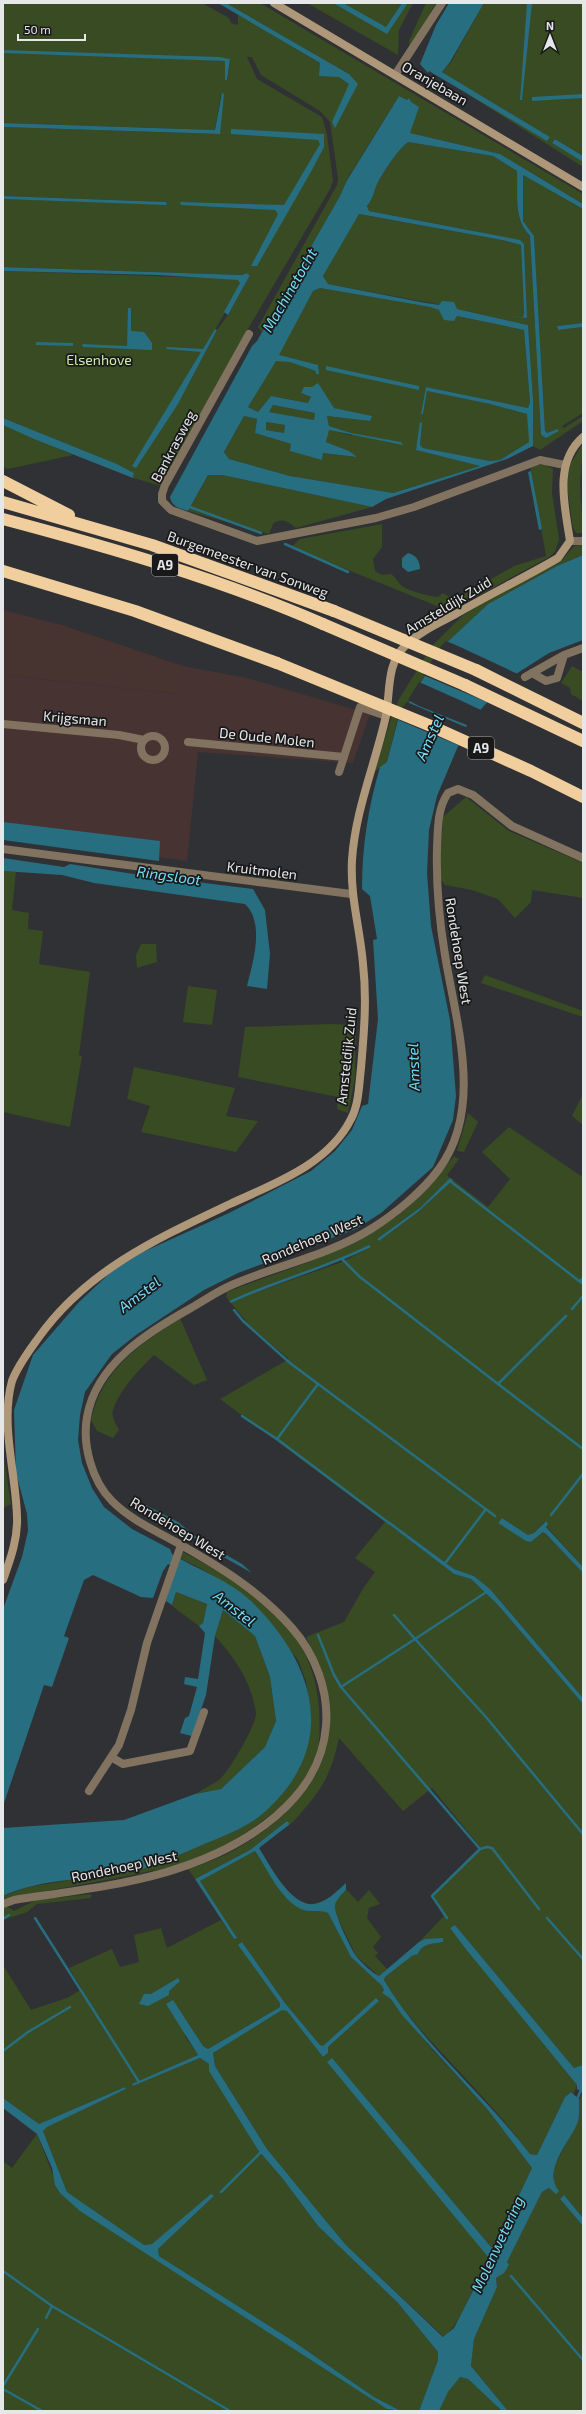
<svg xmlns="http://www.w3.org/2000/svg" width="586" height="2414" viewBox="0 0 586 2414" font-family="'Exo 2',sans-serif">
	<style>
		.commercial { fill: #473332 }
		.industrial { fill: #473330 }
		.green { fill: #384b23; fill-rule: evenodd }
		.water { fill: #276e80; fill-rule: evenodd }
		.pier { fill: #303134 }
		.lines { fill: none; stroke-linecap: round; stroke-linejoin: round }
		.stream { stroke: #276e80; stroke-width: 2.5 }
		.street { stroke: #817360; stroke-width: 8 }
		.secondary { stroke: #ae9879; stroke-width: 8 }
		.highway { stroke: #f1ce9d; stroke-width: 12 }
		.highway-bridge { stroke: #f1ce9d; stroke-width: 12 }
		.labels { text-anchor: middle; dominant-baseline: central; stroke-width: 3.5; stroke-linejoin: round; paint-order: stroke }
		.shield { fill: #19191a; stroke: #a8a9ab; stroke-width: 1 }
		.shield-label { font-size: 13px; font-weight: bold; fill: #e6e7e9 }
		.street-label { font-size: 14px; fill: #e6e7e9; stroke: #19191a }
		.park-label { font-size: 14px; fill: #ccf0a5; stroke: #19191a }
		.water-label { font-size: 15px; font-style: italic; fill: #73dcf8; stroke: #19191a }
	</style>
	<rect width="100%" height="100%" fill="#303134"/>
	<!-- commercial -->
	<path class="commercial" d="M183 666 247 678 370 714 353 763 198 752 187 861 3 837V675L178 694Z"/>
	<!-- industrial -->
	<path class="industrial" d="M3 610 62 625 183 666 179 694 3 675Z"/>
	<!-- green -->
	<path class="green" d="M3 3H202L229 18 231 23 238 25V14L321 64 320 76 349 74 226 3H260L583 194V204L500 154 410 133C413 122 413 108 409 98L407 100 399 96 346 181 340 196 262 332 258 327 337 185 338 179 330 122 320 111 261 75 252 57H247L257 79 322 117 327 134 333 181 330 189 245 334 162 486 133 478 134 473 117 464 3 418V271L245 279 136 463 178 404 217 330 228 315 250 275 245 273 242 275 3 267V199L167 204 166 202 3 196V127L219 134 221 94 215 130 3 123ZM136 55 230 59 227 82 225 61Z
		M307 3H333L387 33 408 3H413L399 30 398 55Z
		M340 3H402L386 27Z
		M426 3H436L410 49 409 41Z
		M484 3H583V156L555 139 552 143 583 162V167L439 76 547 140 550 137 442 72 451 62Z
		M408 142 493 156 517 171C518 192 513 221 530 236L541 435 546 438 556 429 547 433 545 431 534 237 523 221V175L583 209V323L557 326 558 330 583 327V413L562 426 564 428 583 416V421L540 450 533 446V399L528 325 431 303 333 285 328 284 323 276 358 214 502 240 521 245 524 312 523 317 510 315 527 318 524 244 474 231 369 211 367 206C374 198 374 189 379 180 387 167 396 152 408 142Z
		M320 288 430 307 457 316 524 330 530 402 528 408 426 387 423 414 427 391 490 404 528 414 529 442 500 460 490 461 423 448 420 445 422 423 416 450 480 466 393 493 290 476 229 459 224 452 244 416 257 419 255 433 291 444V451L322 459 323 453 356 457 349 451 326 442 328 429 352 436 351 433 329 426 327 416 370 421 360 414 334 408 312 387 301 393 311 397 309 403 271 396 258 412 248 407 313 291Z
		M273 405 315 413 314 420 269 412Z
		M266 422 285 425 284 433 265 430Z
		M3 425 73 455 8 469 3 467Z
		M583 443 580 485 583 533H576L573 528 567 486 568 473 571 463Z
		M537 465H545L553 469 552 493 559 539 555 552 549 557 446 613 442 608 291 547 300 539 382 524V547L373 559 375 571 382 575 391 574C396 577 397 582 402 586 409 591 428 596 438 597L443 593 454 600 514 566 546 556 531 471 530 467Z
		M208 475H222L372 507 296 528C288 522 282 517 273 524L269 534 188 511Z
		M583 545V555L557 566 488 604 442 647 397 721 387 762 374 772 391 719 399 699 432 646 462 616 480 603 560 562 574 546Z
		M572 666 583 672V701L571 694 570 688 561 683Z
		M466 797 509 831 583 863V898L532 890 531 902 515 918 498 899 472 890 445 885 439 877 443 817Z
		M3 871 16 872 12 910 29 913 28 929 43 931 39 964 90 972 79 1055 82 1056 70 1127 3 1112Z
		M141 944H156L157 962 137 968 136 955Z
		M485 975 583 1011V1017L481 983Z
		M188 986 217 990 212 1025 183 1022Z
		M330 1024 356 1025 355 1078 348 1113 337 1109 338 1097 238 1077 245 1027Z
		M134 1067 235 1088 226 1116 258 1121 236 1152 141 1132 150 1106 127 1099Z
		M583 1094V1125L572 1116Z
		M468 1113 478 1122 464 1152 457 1151Z
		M509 1127 581 1176 583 1174V1567L546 1526 545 1521 534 1533 528 1535 502 1518 498 1523 531 1542 543 1532 546 1534 583 1573V1698L490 1589 474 1576 454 1569 389 1521 386 1522 454 1574 471 1579 497 1604 583 1704V2065L574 2068 455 1925 450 1928 577 2085 574 2093 570 2092 565 2097 537 2155 530 2154C507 2123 481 2095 455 2067 429 2039 403 2013 384 1980L385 1977 412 1956 418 1954C422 1943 433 1944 443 1942L425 1939 419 1942 444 1916 431 1895 481 1848 432 1788 403 1811 339 1738C330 1779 320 1792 293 1822L290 1824 287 1821 250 1850 195 1879 188 1869C242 1854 309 1808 325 1752 330 1736 326 1717 325 1701 322 1678 317 1657 306 1637L344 1622 364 1587 375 1572 355 1558 385 1522 220 1399 289 1359 250 1326 231 1303 251 1294 342 1262 371 1247 229 1301 226 1296 227 1292C280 1271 340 1255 387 1223 414 1206 434 1180 454 1156L459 1159 447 1175 450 1178 421 1207 377 1239 379 1241 418 1212 453 1180 488 1207 510 1179 482 1152Z
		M180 1318 207 1380 194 1385 154 1355C139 1370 120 1389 113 1410 111 1417 116 1424 119 1430L113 1438 97 1431 91 1420C102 1369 139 1345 180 1318Z
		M3 1451 11 1504 3 1508Z
		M183 1552C223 1573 266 1598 293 1635 309 1656 317 1681 319 1708 320 1728 321 1754 310 1772 290 1808 231 1845 194 1861 181 1867 165 1868 151 1871 102 1882 52 1889 3 1899V1896L28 1887 65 1881 201 1845 230 1833 259 1817 290 1784 311 1715 306 1681 298 1660 251 1601 202 1569 180 1558Z
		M176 1592 207 1604 203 1623 199 1626 172 1606Z
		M223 1610 255 1636 270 1677 276 1721 265 1747 221 1789 195 1794C203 1789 212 1785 219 1780 228 1773 257 1724 256 1713 252 1683 235 1658 215 1636Z
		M255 1851 274 1881 310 1911 322 1910 328 1913 351 1957 382 1986 384 1990 382 1993 391 1998 430 2047 488 2110 532 2168 494 2247H491L341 2069 493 2263C469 2282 467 2317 444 2337L346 2245 321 2215 267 2149 215 2066 213 2053 282 2010H287L323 2057 328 2053V2047L379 2001 323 2046 320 2045 285 2003 242 1942 280 2003V2007L208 2049 184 2035 198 2055 132 2085 133 2086 200 2058 209 2064 258 2150 283 2179 318 2226 398 2303 438 2352V2360L419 2411H401L374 2397 290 2339 159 2256 158 2249 214 2196 152 2244 144 2245 67 2192 43 2131 46 2127 126 2089 125 2087 39 2124 3 2098V1965L31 2010 67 1998 82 1989 69 1968 112 1949 120 1967 139 1962 134 1935 161 1928 167 1948 221 1920 234 1939 236 1938 200 1881Z
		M347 1890 358 1902 369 1890 380 1904 369 1908 367 1918 381 1937 373 1947 378 1953 375 1956 387 1969 379 1976 356 1956 336 1914 334 1906 338 1898Z
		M91 1894V1898L37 1904 27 1912 3 1920V1907L6 1906 14 1911 36 1900Z
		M583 2093V2218L564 2195 560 2199 583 2226V2411H508L471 2366 474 2339 497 2287 496 2278 509 2266 507 2262 542 2192 554 2186V2167L577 2123 579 2099Z
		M37 2134 60 2193 390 2411H3V2161L12 2168Z
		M459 2377 468 2379 502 2411H439L448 2392Z"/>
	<!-- water -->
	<path class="water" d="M218 3H226L349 74 358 84 335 128 332 122 349 84 339 77 319 76 320 63Z
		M333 3H343L386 27 402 3H408L387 34Z
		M449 3H484L450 62 442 72 550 137 547 141 429 71 428 73 420 64 436 25Z
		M527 3H532L522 100H520Z
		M3 50 219 57 230 59 227 80H225V61L3 53Z
		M222 93 224 94 220 134 3 127V123L215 130Z
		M583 94V98L532 101V97Z
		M399 96 407 100 409 98 411 102 419 107 410 133 500 154 583 204V209L523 175V221L534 236 545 431 547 433 557 429 559 431 546 438 541 435 530 236C513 220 518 193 517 171L493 156 408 142C396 152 387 167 379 180 374 189 374 198 367 206L369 211 520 240 524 244 527 318 509 316 523 317 524 312 521 245 502 240 359 214 323 276 328 284 333 285 426 303 439 305 442 301 454 302 457 309 528 325 533 399V446L507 459 386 499 372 507 222 475H208L188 511C179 508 172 507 170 497L252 346 257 341 340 196 346 182ZM320 288 430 307 439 310 444 320 454 321 457 316 524 330 530 402 528 408 426 387 421 414H423L427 391 490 404 527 414 529 442 500 460 490 461 423 448 420 445 422 423 420 422 416 450 480 466 393 493 290 476 229 459 224 452 244 416 257 419 255 433 291 444 290 451 322 460 323 453 357 457 349 451 326 442 329 430 403 445 401 442 351 433 329 426 327 416 370 421 372 416 334 408 318 383 312 387H304L301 393 311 397 308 403 271 396 258 412 248 407 276 361 290 362 316 371V374H319L318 365 279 355 313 291ZM273 405 315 413 314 420 269 412ZM266 422 285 425 284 433 266 430Z
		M231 129 324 134V147L312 170 257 266H251L278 214 275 210 181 205 180 202 284 205 320 144 318 140 231 134Z
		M555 139 583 156V162L552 143Z
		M3 196 166 202 167 205 3 199Z
		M3 267 242 275 246 273 250 275 228 315 224 312 240 283 238 280 158 275 3 271Z
		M128 308H131V331L144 332 152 343V350L83 347 82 344 127 346Z
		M583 323V327L558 330 557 326Z
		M215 329 217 330 178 404 136 468 132 466 201 352 166 349 167 347 203 349Z
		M36 342 73 343V346L36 345Z
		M326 366 419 386V390L326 370Z
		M3 418 117 464 134 473 133 478 34 439 3 425Z
		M531 471 542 529 539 530 528 472Z
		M408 553C416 555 420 561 420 569L408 572 402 567V558Z
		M583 555V640L549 653 508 679 467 725 437 796 429 830 427 873 431 926 450 1020 456 1096 453 1120 433 1167 381 1213 356 1229 238 1273 204 1290 136 1335 112 1354 85 1392 80 1415 78 1440 82 1463 92 1488 104 1507 132 1529 170 1549 172 1554C198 1570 229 1580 251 1601 319 1667 339 1750 260 1816 243 1829 221 1837 202 1845 181 1854 161 1863 139 1870 130 1873 118 1873 109 1875 74 1880 35 1881 3 1896V1828L124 1820 195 1794 221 1789 265 1747 276 1721 270 1677 255 1636 223 1610 215 1636 206 1695 192 1736 180 1733 185 1718 189 1716 197 1687 184 1684 185 1677 198 1679 205 1633 199 1626 203 1623 207 1604 176 1592 172 1605 166 1601 175 1567 168 1564 163 1571 153 1598 141 1597 93 1575 84 1580 64 1636 69 1638 52 1687 44 1685 3 1806V1609L22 1557 28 1531 27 1514 16 1473 14 1410 33 1355 79 1302 112 1271 143 1252 229 1213 311 1171 335 1151 352 1130 362 1106 368 1104 378 1019 373 940 377 939 370 896 362 889C362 846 368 808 380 767L387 762 400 712 408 704 442 647 488 604 557 566Z
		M3 822 160 841 159 861 3 840Z
		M3 858 64 867 70 864 140 875 253 889 265 910 270 954 267 989 247 986C253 962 265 923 245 904L94 883 62 875 3 871Z
		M450 1178 453 1180 418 1212 379 1241 377 1239 421 1207Z
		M369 1245 371 1247C326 1269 277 1282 231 1303L229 1301C275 1280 324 1267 369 1245Z
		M146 1505 178 1522 200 1540 242 1564 252 1573 204 1546 181 1527 143 1508Z
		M502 1518 528 1535 534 1533 546 1521 548 1524 546 1527 583 1567V1573L546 1534 543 1532 531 1542 526 1541 498 1523Z
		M389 1521 454 1569 474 1576 490 1589 583 1698V1704L497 1604 471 1579 454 1574 386 1522Z
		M287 1821 290 1824 259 1848C270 1865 293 1912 318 1903 329 1900 338 1890 346 1883V1890C342 1895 337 1898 335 1905 333 1912 351 1949 356 1956 362 1963 371 1972 379 1976L419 1942 425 1939 443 1938V1942C433 1944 422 1943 418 1954L412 1956 385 1977 384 1980C421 2043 485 2095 530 2154L537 2155 565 2097 571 2092 579 2099C579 2107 580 2116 577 2124 569 2143 542 2171 559 2191L556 2194 549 2188 542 2192 507 2262 509 2265 504 2273 496 2278 497 2287 474 2339 471 2366 508 2411H502L468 2379 460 2377 448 2392 439 2411H419L438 2360V2352L398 2303 318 2226 283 2179 258 2150 209 2071V2064L200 2058 133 2086 132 2084 198 2055 166 2004 173 2000 203 2046 208 2049 280 2007V2003L238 1945 242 1942 285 2003 320 2045 323 2046 376 1998 379 2001 328 2047V2053L323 2057 287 2011 282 2010 213 2053 215 2066 267 2149 321 2215 346 2245 443 2337 454 2328 483 2271 493 2263 327 2062 332 2058 491 2247H494L532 2168 488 2110 402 2015 391 1999 382 1993 384 1990 382 1986 351 1957 328 1913C319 1909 310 1913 301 1909 280 1899 268 1870 255 1851L200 1881 237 1938 234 1939 195 1879 250 1850Z
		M455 1925 574 2068 583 2065V2093L577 2089V2085L465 1948 450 1928Z
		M178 1978 180 1981 169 1991V1995L148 2006 139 2004 144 1994H151Z
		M125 2087 126 2089 47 2127 43 2131 67 2192 144 2245 152 2244 211 2194 214 2196 158 2249 159 2256 290 2339 374 2397 401 2411 387 2409 80 2211 60 2193 55 2185 52 2168 37 2134 3 2108V2098L39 2124Z
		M564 2195 583 2218V2226L560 2199Z"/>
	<!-- pier -->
	<path class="pier" d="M446 641 458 646 520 675 510 681 489 703 423 675 441 646Z
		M419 682 464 702 483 711 469 726 419 706 408 700Z
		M407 702 468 728 460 746 396 719 399 711Z"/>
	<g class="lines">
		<!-- stream -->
		<path class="stream" d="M190 507 261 533
			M285 544 348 572
			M450 1181 583 1284
			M343 1260 360 1277 498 1384 566 1316
			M580 1281 583 1278
			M572 1309 583 1296
			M234 1310 243 1321 290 1363 495 1516
			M498 1384 583 1449
			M242 1416 277 1439 318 1384
			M277 1439 389 1523
			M551 1515 583 1474
			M446 1562 486 1509
			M488 1591 415 1639 486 1717 583 1834
			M394 1615 415 1639 341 1687 480 1849 432 1896 447 1918
			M318 1635 334 1675 341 1687
			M480 1849 487 1847 492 1848 539 1909
			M35 1918 139 2082
			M547 1918 583 1959
			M3 1919 9 1915
			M3 2051 28 2032 70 2007
			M577 2099 583 2086
			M221 2192 262 2151
			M3 2271 52 2306
			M511 2276 583 2360
			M46 2318 52 2306 230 2411
			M3 2386 38 2329
			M3 2389 42 2411"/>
		<!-- street -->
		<path class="street" d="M395 75 442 3
			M249 334 165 485 162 494V501L171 510 257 541 376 518 414 507 540 460 565 465
			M570 541H583
			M532 673 546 681 557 678 564 655
			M525 677 564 655 583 648
			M3 724 119 735 144 740
			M141 748a12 12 0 1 1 24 0a12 12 0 1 1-24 0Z
			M188 742 344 757
			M339 772 360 707 386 716
			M3 849 351 894
			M111 1757 123 1764 190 1751 204 1712
			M89 1791 119 1745 131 1710 147 1643 181 1545
			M3 1904 14 1900C105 1886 203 1878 276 1816 304 1792 323 1764 326 1726 329 1691 315 1654 292 1628 259 1590 217 1565 174 1541 152 1529 130 1519 112 1501 92 1481 82 1445 87 1417 96 1364 148 1332 191 1308 205 1300 219 1290 234 1284 279 1265 329 1255 371 1229 395 1214 422 1192 439 1169 484 1108 456 1023 445 955 439 919 436 884 437 848 438 829 437 809 448 793L458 789 473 795 512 826 583 858"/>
		<!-- secondary -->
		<path class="secondary" d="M274 3 583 187
			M3 1580C10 1560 18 1539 17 1517 16 1473 0 1424 12 1381 18 1365 29 1351 39 1337 87 1270 158 1238 230 1204 273 1184 328 1165 351 1119 359 1104 359 1085 361 1068 364 1033 367 999 363 964 360 928 350 897 352 860 355 812 374 767 385 720 391 696 385 665 405 646 419 632 437 624 454 615 488 595 524 578 558 558L570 541C565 507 553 463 583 437"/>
		<!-- highway -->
		<path class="highway" d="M3 481 69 515
			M3 502 152 545 334 611
			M3 519C112 548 220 579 323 624
			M3 571 135 611 277 663
			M476 670 583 723
			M465 685 583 741
			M431 726 531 771 583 797"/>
		<!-- highway-bridge -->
		<path class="highway-bridge" d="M334 611 476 670
			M323 624 465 685
			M277 663 431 726"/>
	</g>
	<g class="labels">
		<!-- shield labels -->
		<g class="shield">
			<rect x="152" y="554" width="26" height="22" rx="3"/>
			<rect x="468" y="737" width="26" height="22" rx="3"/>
		</g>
		<g class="shield-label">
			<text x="165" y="565">A9</text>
			<text x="481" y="748">A9</text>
		</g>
		<!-- street labels -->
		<g class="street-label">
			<text transform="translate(435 83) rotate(30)">Oranjebaan</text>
			<text transform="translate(173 446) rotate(-62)">Bankrasweg</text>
			<text transform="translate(248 564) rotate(20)">Burgemeester van Sonweg</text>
			<text transform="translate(448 605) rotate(-31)">Amsteldijk Zuid</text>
			<text transform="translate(75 718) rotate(5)">Krijgsman</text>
			<text transform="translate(267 737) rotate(6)">De Oude Molen</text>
			<text transform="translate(262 870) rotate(7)">Kruitmolen</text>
			<text transform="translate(459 951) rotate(81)">Rondehoep West</text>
			<text transform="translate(346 1056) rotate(-84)">Amsteldijk Zuid</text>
			<text transform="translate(312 1239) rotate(-23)">Rondehoep West</text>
			<text transform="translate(178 1528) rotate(31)">Rondehoep West</text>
			<text transform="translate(124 1866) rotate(-12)">Rondehoep West</text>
		</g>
		<!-- park labels -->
		<g class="park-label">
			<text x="99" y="359">Elsenhove</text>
		</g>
		<!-- water labels -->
		<g class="water-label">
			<text transform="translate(289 290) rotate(-60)">Machinetocht</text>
			<text transform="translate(429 737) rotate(-66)">Amstel</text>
			<text transform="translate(169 875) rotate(8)">Ringsloot</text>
			<text transform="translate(413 1067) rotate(-92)">Amstel</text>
			<text transform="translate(139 1294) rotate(-37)">Amstel</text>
			<text transform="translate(235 1608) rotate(38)">Amstel</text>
			<text transform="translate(497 2244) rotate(-65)">Molenwetering</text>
		</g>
	</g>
	<!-- border -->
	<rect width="586" height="2414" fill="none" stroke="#e6e7e9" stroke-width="8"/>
	<!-- north arrow -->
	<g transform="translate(550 36)" stroke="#19191a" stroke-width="3" paint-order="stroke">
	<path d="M0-3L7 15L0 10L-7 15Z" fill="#e6e7e9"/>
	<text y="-6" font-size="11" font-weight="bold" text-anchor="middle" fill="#e6e7e9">N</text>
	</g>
	<!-- scale -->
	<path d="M18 34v6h67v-6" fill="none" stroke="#e6e7e9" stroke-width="2"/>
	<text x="24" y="34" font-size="12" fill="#e6e7e9" stroke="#19191a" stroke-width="3" paint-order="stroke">50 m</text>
</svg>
